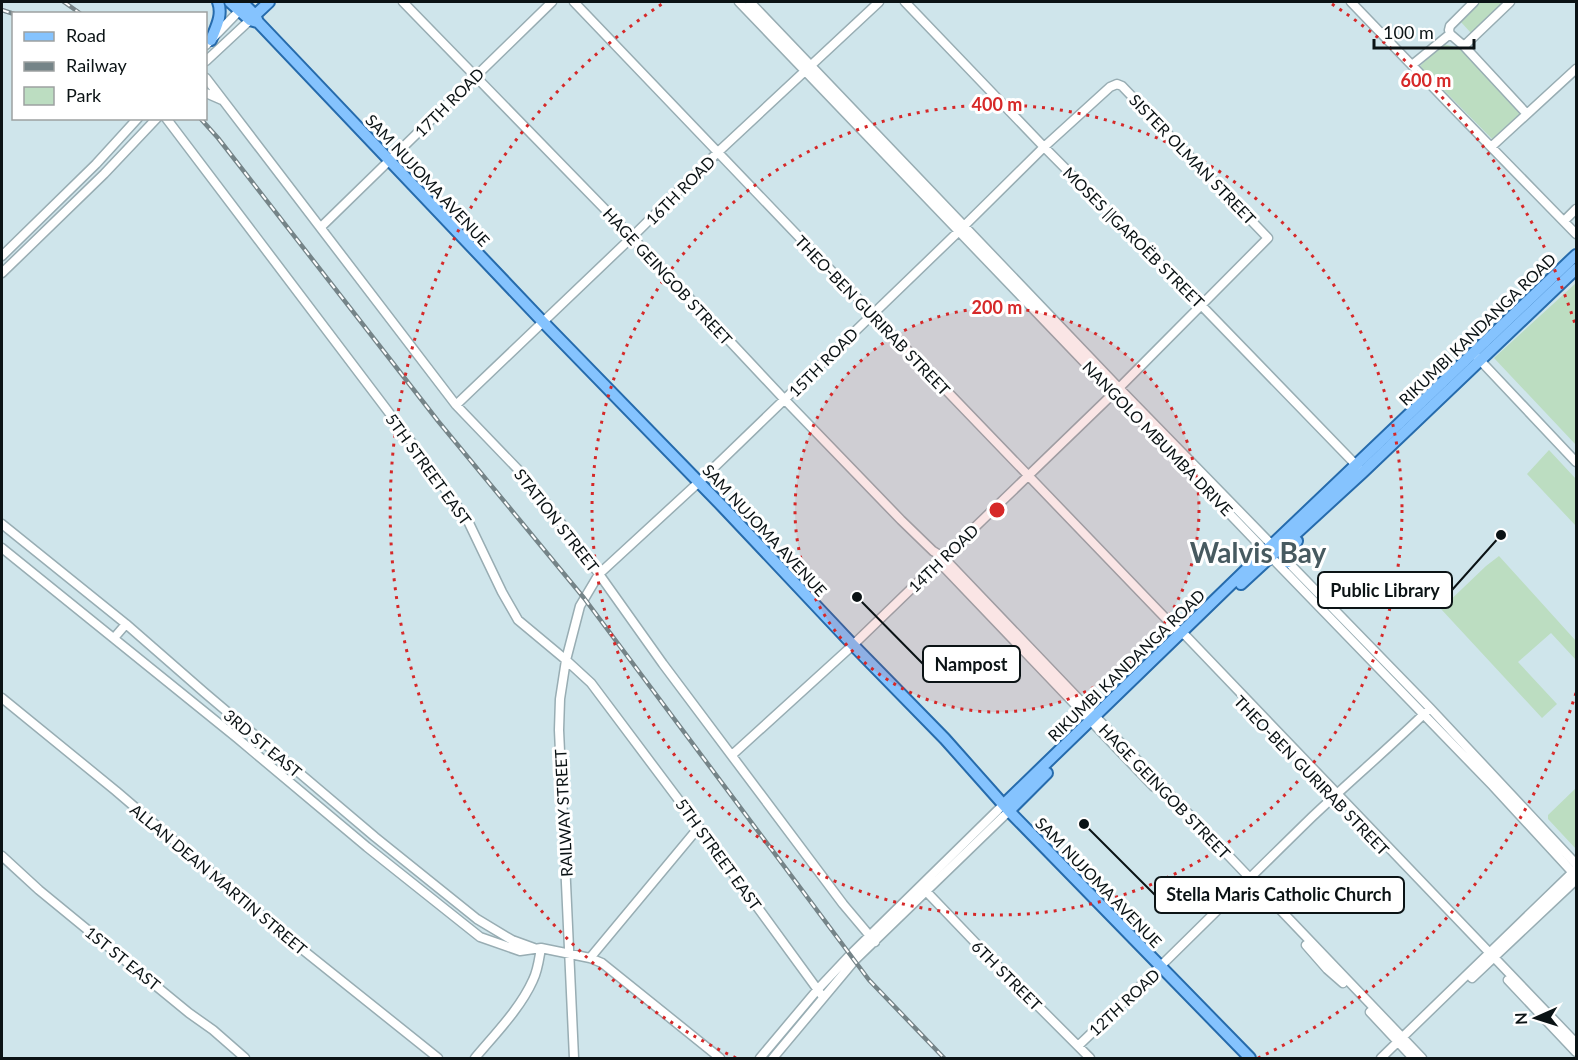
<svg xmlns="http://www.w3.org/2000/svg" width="1578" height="1060" viewBox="0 0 1578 1060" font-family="Lato,sans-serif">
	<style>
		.green { fill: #bcddc1 }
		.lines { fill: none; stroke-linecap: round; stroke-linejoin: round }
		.minor-casing { stroke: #98adb3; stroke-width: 11 }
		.major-casing { stroke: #266bac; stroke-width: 14 }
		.minor { stroke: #fff; stroke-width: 8 }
		.major { stroke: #85c3fe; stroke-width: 10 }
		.rail-casing { stroke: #758488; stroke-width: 4.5 }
		.rail { stroke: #fff; stroke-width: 2; stroke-dasharray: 7; stroke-linecap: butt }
		.ring { fill: none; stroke: #d62828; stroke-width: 3; stroke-dasharray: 3 6 }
		.labels { text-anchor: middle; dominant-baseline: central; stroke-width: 6; stroke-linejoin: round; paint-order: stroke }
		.street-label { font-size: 16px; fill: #0b1315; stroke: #fff }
		.town-label { font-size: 28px; font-weight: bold; fill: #475a60; stroke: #fff }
		.centre { fill: #d62828; stroke: #fff; stroke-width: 3 }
		.ring-label { font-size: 18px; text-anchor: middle; font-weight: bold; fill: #d62828; stroke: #fff; stroke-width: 6; stroke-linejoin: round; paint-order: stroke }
		.leader { fill: none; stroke: #0b1315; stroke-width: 2 }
		.callout-dot { fill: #0b1315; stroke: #fff; stroke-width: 2 }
		.callout { fill: #fff; stroke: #0b1315; stroke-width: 2 }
		.callout-label { font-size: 18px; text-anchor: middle; font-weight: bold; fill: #0b1315 }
	</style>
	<rect width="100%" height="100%" fill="#cfe5eb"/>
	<!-- green -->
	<path class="green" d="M1478 2H1505L1472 34 1459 20Z
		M1443 44 1460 48 1521 114 1493 140 1420 66Z
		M1576 283V445L1494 358Z
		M1549 450 1576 479V526L1527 474Z
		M1499 556 1576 641V660L1551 633 1518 662 1557 704 1542 718 1441 609 1486 566Z
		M1576 788V849L1548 819V815Z"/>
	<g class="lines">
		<defs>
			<path id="minor" d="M403 2 632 237 785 400 901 520 933 551 943 557 1422 1058
				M574 2C773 211 974 419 1174 627L1186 636 1576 1043
				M739 2 1271 557 1493 786 1576 876
				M750 2 1119 388 1276 549
				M905 2 1044 147 1201 305 1358 467
				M1351 2 1455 110 1576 234
				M1450 34 1464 46 1527 114
				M206 45 239 11
				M1464 46 1510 2
				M206 61 250 20
				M1412 65 1450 34 1449 30 1450 26 1474 2
				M206 78 456 405 531 483 599 574 663 664 843 904 875 942
				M206 93 222 100
				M166 118 409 439 468 521 502 592 518 620 566 660 591 683 699 827 823 997
				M1491 147 1576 69
				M1564 221 1576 209
				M321 227 552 2
				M2 256 96 164 138 118
				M2 273 104 174 157 118
				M1476 356 1576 462
				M456 405 632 237 717 153 879 2
				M2 524 126 624 205 693 375 837 477 919 512 940 534 948
				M2 548 237 738 367 847 480 937 520 951 541 948 590 958 602 963 720 1058
				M1284 558 1430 708 1576 864
				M937 560 1154 787
				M114 638 126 624
				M2 698 116 791 288 938 438 1058
				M2 856 39 890 189 1013 213 1030 245 1058
				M922 887 991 959 1090 1058
				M1306 945 1327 969 1343 983
				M590 958 699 827
				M1472 978 1576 880
				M1508 980 1576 1052
				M1370 1012 1413 1058
				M1078 1046C1157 971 1234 893 1312 817 1350 781 1389 748 1426 712
				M475 1058C495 1034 520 1009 533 980 538 970 539 959 541 948
				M574 1058 559 730 560 699 566 660 580 606 599 574 699 482 959 231 1044 147 1110 87 1117 84 1122 86 1268 238 1119 388 853 645 732 755
				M760 1058 818 989 851 954 1004 804
				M773 1058 855 960 1009 811
				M1381 1058 1576 869"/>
			<path id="major" d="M230 2 250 20 257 22
				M242 2 255 15 258 22 543 322 723 507 853 645 945 739 1009 811 1250 1058
				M250 20 269 2
				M211 40C216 27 223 15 218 2
				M1288 562 1287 553 1297 541
				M1241 584 1363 472 1576 269
				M1004 804 1255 561 1576 255
				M1009 811 1047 773"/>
		</defs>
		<!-- minor casing -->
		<use href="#minor" class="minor-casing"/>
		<!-- major casing -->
		<use href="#major" class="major-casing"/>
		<!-- minor -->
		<use href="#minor" class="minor"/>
		<!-- major -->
		<use href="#major" class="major"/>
		<defs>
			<path id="rail" d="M64 2 81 14
				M2 10 14 14
				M200 118 218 138 438 421 584 598 869 980 944 1058"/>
		</defs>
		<!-- rail casing -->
		<use href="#rail" class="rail-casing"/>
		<!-- rail -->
		<use href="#rail" class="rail"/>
	</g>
	<!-- distance rings -->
	<circle cx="997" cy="510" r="202" fill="#d62828" fill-opacity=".12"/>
	<g class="ring">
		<circle cx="997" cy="510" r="202"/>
		<circle cx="997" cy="510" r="405"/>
		<path d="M1576 693A607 607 0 0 1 1258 1058M736 1058A607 607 0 0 1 662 4M1332 4A607 607 0 0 1 1576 327"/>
	</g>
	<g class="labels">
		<!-- street labels -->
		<g class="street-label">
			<text transform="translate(449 102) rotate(-45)">17TH ROAD</text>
			<text transform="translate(1193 159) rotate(46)">SISTER OLMAN STREET</text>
			<text transform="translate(428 180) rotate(47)">SAM NUJOMA AVENUE</text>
			<text transform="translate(680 190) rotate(-45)">16TH ROAD</text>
			<text transform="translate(1134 237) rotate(45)">MOSES ǁGAROËB STREET</text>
			<text transform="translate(668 276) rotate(47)">HAGE GEINGOB STREET</text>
			<text transform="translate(873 315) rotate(46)">THEO-BEN GURIRAB STREET</text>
			<text transform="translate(1477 329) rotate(-44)">RIKUMBI KANDANGA ROAD</text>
			<text transform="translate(823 362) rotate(-45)">15TH ROAD</text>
			<text transform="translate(1158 438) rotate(46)">NANGOLO MBUMBA DRIVE</text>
			<text transform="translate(429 469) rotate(54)">5TH STREET EAST</text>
			<text transform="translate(557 520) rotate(52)">STATION STREET</text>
			<text transform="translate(765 530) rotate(47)">SAM NUJOMA AVENUE</text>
			<text transform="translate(943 558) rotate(-44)">14TH ROAD</text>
			<text transform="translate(1126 665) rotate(-44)">RIKUMBI KANDANGA ROAD</text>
			<text transform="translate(263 743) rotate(40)">3RD ST EAST</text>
			<text transform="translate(1312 775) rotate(46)">THEO-BEN GURIRAB STREET</text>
			<text transform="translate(1165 791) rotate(46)">HAGE GEINGOB STREET</text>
			<text transform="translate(563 813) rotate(-93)">RAILWAY STREET</text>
			<text transform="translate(719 854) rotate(54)">5TH STREET EAST</text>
			<text transform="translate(219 879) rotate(40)">ALLAN DEAN MARTIN STREET</text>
			<text transform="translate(1099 882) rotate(46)">SAM NUJOMA AVENUE</text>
			<text transform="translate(123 958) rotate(39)">1ST ST EAST</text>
			<text transform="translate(1007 975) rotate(45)">6TH STREET</text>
			<text transform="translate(1124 1002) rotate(-43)">12TH ROAD</text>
		</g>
		<!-- town labels -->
		<g class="town-label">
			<text x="1258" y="552">Walvis Bay</text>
		</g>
	</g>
	<circle cx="997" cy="510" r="9" class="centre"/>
	<g class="ring-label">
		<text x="1426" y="87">600 m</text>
		<text x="997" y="111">400 m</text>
		<text x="997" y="314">200 m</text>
	</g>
	<!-- callouts -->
	<path class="leader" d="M1501 535L1452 590M857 597L923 664M1084 824L1155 895"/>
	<g class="callout-dot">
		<circle cx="1501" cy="535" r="6"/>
		<circle cx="857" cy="597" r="6"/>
		<circle cx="1084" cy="824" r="6"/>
	</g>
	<g class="callout">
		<rect x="1318" y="572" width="134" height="36" rx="6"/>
		<rect x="923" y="646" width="97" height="36" rx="6"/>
		<rect x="1155" y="877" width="249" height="36" rx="6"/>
	</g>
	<g class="callout-label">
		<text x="1385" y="597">Public Library</text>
		<text x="971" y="671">Nampost</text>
		<text x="1279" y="901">Stella Maris Catholic Church</text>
	</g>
	<!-- border -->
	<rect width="1578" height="1060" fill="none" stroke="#0b1315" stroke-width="6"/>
	<!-- legend -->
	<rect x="12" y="12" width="195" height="108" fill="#ffffff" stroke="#9da1a1" stroke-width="1.5"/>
	<rect x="24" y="32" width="30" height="9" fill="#85c3fe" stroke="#9da1a1" stroke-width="1.5"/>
	<text x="66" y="42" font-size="18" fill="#0b1315">Road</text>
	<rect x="24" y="62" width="30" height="9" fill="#758488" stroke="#9da1a1" stroke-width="1.5"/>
	<text x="66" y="72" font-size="18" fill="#0b1315">Railway</text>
	<rect x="24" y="87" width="30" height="18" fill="#bcddc1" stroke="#9da1a1" stroke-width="1.5"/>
	<text x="66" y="102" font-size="18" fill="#0b1315">Park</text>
	<!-- north arrow -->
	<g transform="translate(1536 1018) rotate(267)" stroke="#ffffff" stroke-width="4.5" paint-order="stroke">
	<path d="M0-4.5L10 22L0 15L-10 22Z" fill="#0b1315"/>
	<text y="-9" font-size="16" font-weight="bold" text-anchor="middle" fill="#0b1315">N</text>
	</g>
	<!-- scale -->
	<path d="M1374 39v9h100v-9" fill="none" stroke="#0b1315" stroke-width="3"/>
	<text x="1383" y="39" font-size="18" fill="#0b1315" stroke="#ffffff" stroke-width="4.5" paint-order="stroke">100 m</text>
</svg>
